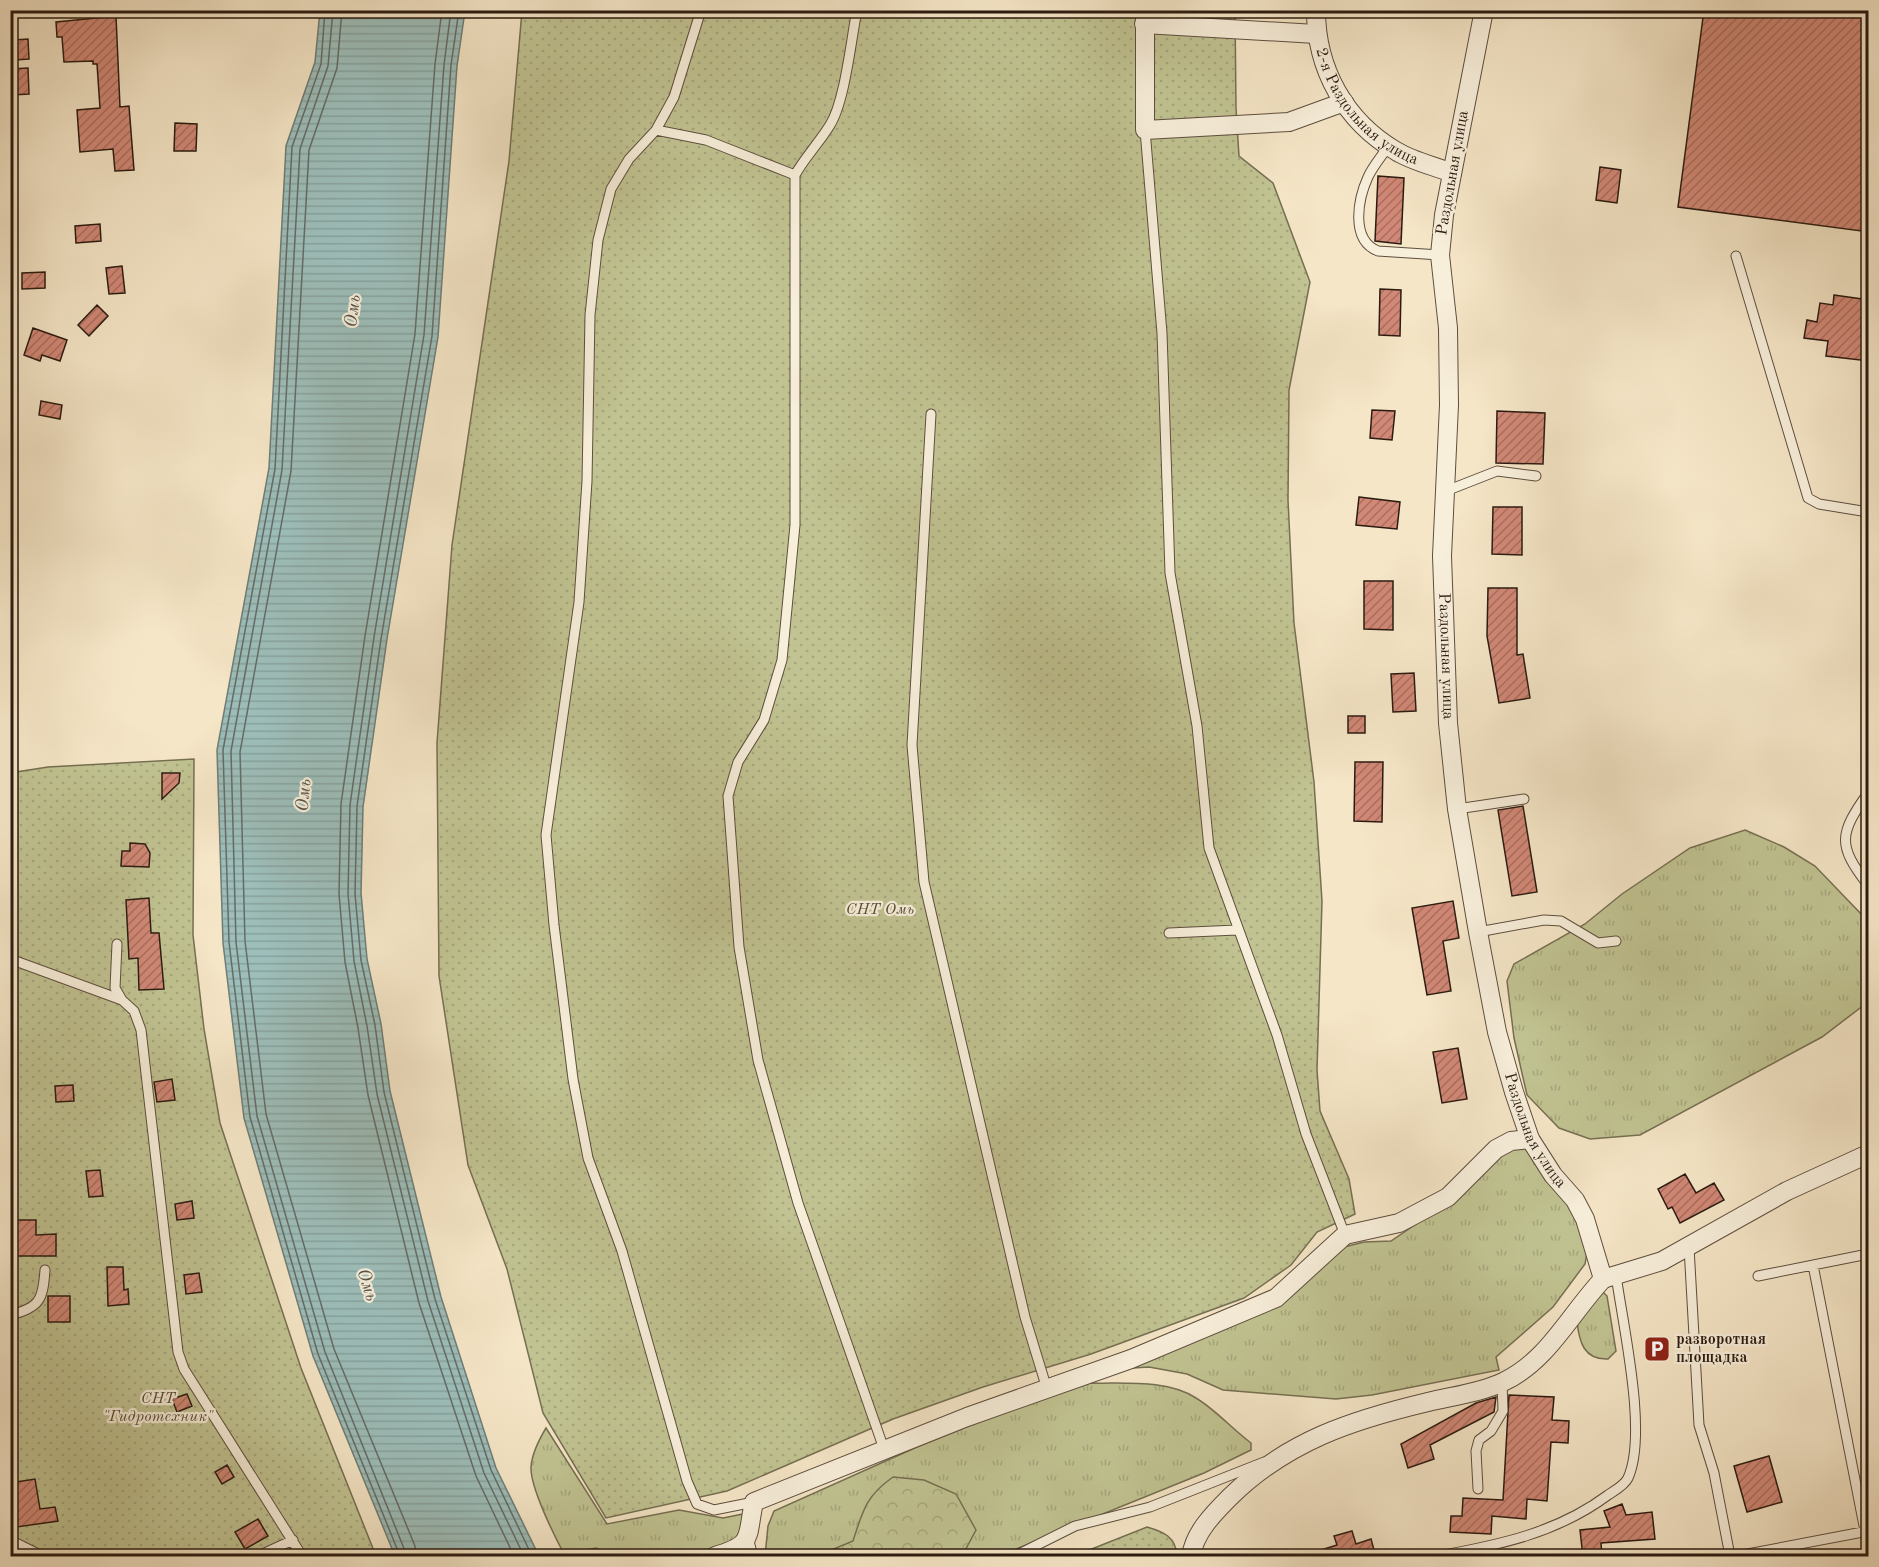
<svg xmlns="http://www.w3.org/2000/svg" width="1879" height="1567" viewBox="0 0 1879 1567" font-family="'Old Standard TT',serif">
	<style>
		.grass { fill: url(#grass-tufts); stroke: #766f52; stroke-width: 1.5 }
		.forest { fill: url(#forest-crowns); stroke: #766f52; stroke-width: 1.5 }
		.garden { fill: url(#garden-dots); stroke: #766f52; stroke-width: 1.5 }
		.water { fill: url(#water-rules); stroke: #6f7d76; stroke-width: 1.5 }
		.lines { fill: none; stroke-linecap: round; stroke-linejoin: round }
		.shore { stroke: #646c66; stroke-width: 1.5 }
		.building { fill: url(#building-hatch); stroke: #2b1b11; stroke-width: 1.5 }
		.service-casing { stroke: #5e4e3e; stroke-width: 11 }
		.minor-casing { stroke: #5e4e3e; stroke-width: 20 }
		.service { stroke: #f8efdb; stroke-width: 9 }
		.minor { stroke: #f8efdb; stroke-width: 18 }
		.labels { text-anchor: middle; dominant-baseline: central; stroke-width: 4.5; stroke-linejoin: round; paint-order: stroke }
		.street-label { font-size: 16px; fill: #2b1b11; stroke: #f8efdb }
		.park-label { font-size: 16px; font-style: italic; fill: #584d38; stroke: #f8efdb }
		.poi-label { font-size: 16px; font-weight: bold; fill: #2b1b11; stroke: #f8efdb; text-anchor: start }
		.water-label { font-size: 18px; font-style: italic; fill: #53544c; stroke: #f8efdb }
	</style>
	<defs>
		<pattern id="grass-tufts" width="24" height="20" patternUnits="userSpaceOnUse" patternTransform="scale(1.5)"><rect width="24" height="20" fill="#c1c392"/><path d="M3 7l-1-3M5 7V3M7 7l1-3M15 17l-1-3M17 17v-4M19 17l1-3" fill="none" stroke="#a6a77d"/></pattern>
		<pattern id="forest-crowns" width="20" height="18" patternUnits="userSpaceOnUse" patternTransform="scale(1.5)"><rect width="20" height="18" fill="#c1c392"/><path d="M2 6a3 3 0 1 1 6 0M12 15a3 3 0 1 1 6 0" fill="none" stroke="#a6a77d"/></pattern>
		<pattern id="garden-dots" width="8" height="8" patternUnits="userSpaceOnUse" patternTransform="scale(1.5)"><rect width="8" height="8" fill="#c1c392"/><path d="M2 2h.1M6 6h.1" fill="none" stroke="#a6a77d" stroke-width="1.8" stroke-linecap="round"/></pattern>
		<pattern id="water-rules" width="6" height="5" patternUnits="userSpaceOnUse" patternTransform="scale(1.5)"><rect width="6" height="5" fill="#9dbeba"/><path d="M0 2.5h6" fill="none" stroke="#87a39f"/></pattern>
		<pattern id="building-hatch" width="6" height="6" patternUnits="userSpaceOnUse" patternTransform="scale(1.5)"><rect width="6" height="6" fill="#d18876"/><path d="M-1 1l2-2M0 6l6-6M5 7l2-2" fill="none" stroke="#aa6e5f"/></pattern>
	</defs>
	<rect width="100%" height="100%" fill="#f5e6c7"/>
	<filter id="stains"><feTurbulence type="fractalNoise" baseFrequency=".00333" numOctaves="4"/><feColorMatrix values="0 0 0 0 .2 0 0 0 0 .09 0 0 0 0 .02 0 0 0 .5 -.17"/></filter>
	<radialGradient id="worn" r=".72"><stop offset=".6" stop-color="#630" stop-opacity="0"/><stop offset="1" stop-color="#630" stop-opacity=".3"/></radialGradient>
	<!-- grass -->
	<path class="grass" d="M1745 830 1784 847 1815 866 1863 916 1868 925V1002L1822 1037 1640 1135 1590 1139 1559 1128 1527 1095 1514 1038 1507 981 1514 964 1585 924 1622 894 1690 848Z
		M1518 1146 1528 1148 1575 1209 1587 1253 1585 1264 1553 1307 1496 1357 1499 1370 1372 1395 1336 1399 1223 1390 1187 1374 1149 1367 1117 1369 1185 1342 1344 1247 1364 1242 1391 1241 1441 1207 1495 1159Z
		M1600 1289 1607 1296 1616 1351 1608 1359C1584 1360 1579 1342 1577 1321Z
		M1090 1383C1123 1384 1167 1379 1196 1398 1216 1410 1232 1429 1251 1443V1450L1204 1473 999 1556H765L768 1526 774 1511 917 1447 1050 1393Z
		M546 1428 607 1524 679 1510 723 1518 743 1514 747 1556H618L596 1548 564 1554C554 1535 530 1487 531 1467 532 1453 540 1438 546 1428Z"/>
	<!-- forest -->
	<path class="forest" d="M893 1477 924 1480 956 1494 976 1530 962 1556H817L853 1541C863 1510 866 1496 893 1477Z"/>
	<!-- garden -->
	<path class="garden" d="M522 11H1235L1236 108 1239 156 1273 183 1310 282 1289 390 1288 500 1294 623 1314 782 1322 901 1317 1070 1320 1111 1349 1179 1355 1214 1317 1232 1291 1265 1244 1298 1091 1354 983 1387 893 1419 727 1491 606 1518 543 1413 507 1269 468 1165 439 976 437 743 452 545 509 161Z
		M194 759 193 935 204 1029 220 1123 301 1368 376 1556H11L10 773 48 767Z
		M1147 1527C1164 1532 1176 1537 1177 1556H1074Z"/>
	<!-- water -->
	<path class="water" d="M320 11H465L457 66 438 337 387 639 363 807 361 893 367 959 381 1024 390 1091 441 1297 496 1468 539 1556H395L313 1356 244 1118 223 943 217 750 269 468 286 146 315 62Z"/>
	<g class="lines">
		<!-- shore -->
		<path class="shore" d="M325 10 321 64 292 147 275 469 223 750 229 942 250 1117 318 1354 400 1556
			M333 10 328 66 300 149 282 470 231 751 236 942 257 1116 325 1352 407 1556
			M342 10 337 68 309 150 291 471 240 752 245 941 266 1114 334 1349 415 1546 416 1556
			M442 10 435 64 415 334 365 636 341 804 339 894 345 962 358 1028 368 1095 419 1303 476 1476 514 1556
			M451 10 444 65 424 335 374 637 350 805 348 894 354 961 367 1026 377 1094 428 1301 484 1473 524 1556
			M459 10 451 65 432 336 381 639 357 806 355 894 361 960 375 1025 384 1092 435 1299 491 1470 532 1556"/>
	</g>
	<!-- building -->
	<path class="building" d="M1704 10H1869V232L1678 207Z
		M116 16 120 107 129 106 134 170 115 171 113 149 80 152 77 110 100 108 97 64H93V61L64 62 62 37H57L56 22Z
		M28 39 29 59 15 60 14 40Z
		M28 68 29 94 12 95 11 69Z
		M175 123 197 124 196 151H174Z
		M1600 167 1621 170 1617 203 1596 200Z
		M1378 176 1404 178 1401 244 1375 241Z
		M100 224 101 241 76 243 75 226Z
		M122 266 125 293 109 294 106 268Z
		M45 272V288L22 289V273Z
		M1380 289 1401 290 1400 336 1379 335Z
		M1834 295 1869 300V361L1826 356 1828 341 1804 338 1807 320 1817 322 1820 303 1833 305Z
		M97 305 108 316 89 336 78 325Z
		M33 328 67 340 60 361 42 355 40 361 24 355Z
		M41 401 62 405 60 419 39 415Z
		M1372 410 1395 411 1392 440 1370 438Z
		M1497 411 1545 413 1543 464 1496 463Z
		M1359 497 1400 502 1397 529 1356 525Z
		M1493 507H1522V555L1492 554Z
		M1364 581H1393V630L1364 629Z
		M1488 588H1517V655L1523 654 1530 698 1499 703 1487 636Z
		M1414 673 1416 711 1393 712 1391 674Z
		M1348 716H1365V733H1348Z
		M1355 762H1383L1382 822 1354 821Z
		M162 773H180L179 783 162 799Z
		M1523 806 1537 892 1512 896 1498 810Z
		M130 843 145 844 150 853 149 867 121 866 122 851H130Z
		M149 898 151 933H159L164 989 139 990 138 958 129 959 126 900Z
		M1453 901 1459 938 1443 941 1451 991 1427 995 1412 908Z
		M1458 1048 1467 1099 1442 1103 1433 1052Z
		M172 1079 175 1100 157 1102 154 1082Z
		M73 1085 74 1101 56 1102 55 1086Z
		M100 1170 103 1196 89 1197 86 1171Z
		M1685 1174 1696 1193 1714 1183 1724 1200 1680 1223 1672 1207 1668 1209 1658 1189Z
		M192 1201 194 1218 177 1220 175 1204Z
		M17 1220H36V1235L56 1234V1256H17Z
		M107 1267H123L124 1290 128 1289 129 1304 108 1306Z
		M199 1273 202 1292 186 1294 184 1275Z
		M48 1296H70V1322H48Z
		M187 1394 192 1406 177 1412 172 1399Z
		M1509 1395 1554 1397 1552 1420 1569 1421 1568 1443 1551 1442 1547 1501 1527 1499 1526 1519 1492 1516 1491 1534 1450 1532 1451 1516H1462L1463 1498 1503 1500Z
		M1496 1397 1494 1412 1430 1445 1434 1459 1408 1468 1401 1444 1476 1403Z
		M1769 1456 1782 1502 1747 1512 1734 1466Z
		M227 1465 234 1477 222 1484 215 1472Z
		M35 1479 40 1509 55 1507 58 1521 10 1528V1483Z
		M1622 1504 1626 1515 1652 1512 1655 1539 1601 1543 1602 1557H1583L1580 1530 1610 1527 1604 1511Z
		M258 1519 268 1536 245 1549 235 1532Z
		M1352 1531 1356 1544 1371 1539 1376 1557H1311V1553L1337 1545 1334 1536Z"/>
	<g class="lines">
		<defs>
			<path id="service" d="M701 10 674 97 656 130 629 159 611 189 598 240 590 315 587 481 579 602 546 835 554 925 573 1079 588 1158 622 1251 687 1481 697 1504 714 1510 754 1502
				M857 10C851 40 845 101 830 125 819 143 805 157 795 175V525L782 660 764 720 738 762 728 796 739 947 758 1060 798 1203 884 1449
				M656 130 706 140 795 175
				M1145 130 1162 333 1170 573 1197 726 1209 848 1277 1035 1306 1134 1345 1235
				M1389 145C1382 156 1373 166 1368 177 1358 199 1350 240 1378 251L1440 255
				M1736 256 1808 498 1819 504 1868 512
				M931 414 912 745 924 882 1025 1317 1047 1389
				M1446 491 1497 471 1536 476
				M1868 793C1839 834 1837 845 1868 885
				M1457 809 1524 799
				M1478 932 1544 920 1561 921 1598 943 1616 941
				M1169 933 1237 930
				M117 944 115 988 122 1000
				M10 959 122 1000 134 1011 141 1030 178 1352 184 1369 302 1556
				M1689 1247 1699 1425 1714 1473 1730 1556
				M1813 1265 1865 1531
				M1758 1276 1868 1254
				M10 1315C40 1308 43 1299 45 1270
				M1478 1489 1476 1451 1479 1440 1491 1431 1503 1411 1502 1383
				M748 1538 753 1556
				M10 1540 42 1556
				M258 1556 293 1540
				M1015 1556 1075 1526 1150 1507 1264 1462
				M1438 1556C1499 1545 1557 1533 1608 1495 1614 1491 1625 1485 1628 1478 1648 1434 1623 1326 1616 1275
				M1737 1556 1868 1531"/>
			<g id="minor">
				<path d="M1145 10V130L1289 122 1344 102"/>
				<path id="s1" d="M1316 10C1316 69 1345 121 1396 151 1412 161 1434 166 1452 173"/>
				<path id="s2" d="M1484 10 1444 215 1440 255 1448 328 1449 405 1442 556 1448 723 1457 809 1478 932 1497 1032 1514 1092 1530 1139 1553 1175 1575 1200 1585 1219 1603 1279"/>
				<path d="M1144 24 1316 34"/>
				<path d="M1603 1279 1662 1261 1787 1191 1868 1154"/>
				<path d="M715 1556C755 1544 746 1538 754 1502L967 1417 1131 1359 1276 1298 1345 1235 1399 1223 1448 1197 1496 1149 1511 1141 1530 1139"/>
				<path d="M1191 1556C1195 1532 1213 1514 1230 1497 1287 1441 1352 1420 1428 1402 1452 1396 1480 1393 1503 1382 1548 1361 1570 1314 1603 1279"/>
			</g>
		</defs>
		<!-- service casing -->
		<use href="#service" class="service-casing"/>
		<!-- minor casing -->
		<use href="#minor" class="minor-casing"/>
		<!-- service -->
		<use href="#service" class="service"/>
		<!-- minor -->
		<use href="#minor" class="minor"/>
	</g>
	<!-- icons -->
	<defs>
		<symbol id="parking-square" viewBox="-11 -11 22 22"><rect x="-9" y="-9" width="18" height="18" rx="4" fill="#8f2418" stroke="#f8efdb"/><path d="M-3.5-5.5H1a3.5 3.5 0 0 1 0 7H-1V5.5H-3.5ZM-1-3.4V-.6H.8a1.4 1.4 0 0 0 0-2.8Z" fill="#fff"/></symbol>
	</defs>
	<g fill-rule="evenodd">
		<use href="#parking-square" x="1642" y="1334" width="30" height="30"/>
	</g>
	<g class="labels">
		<!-- street labels -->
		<g class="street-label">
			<text stroke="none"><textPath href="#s1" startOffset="116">2-я Раздольная улица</textPath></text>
			<text transform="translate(1453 173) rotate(-80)">Раздольная улица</text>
			<text stroke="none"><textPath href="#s2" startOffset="651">Раздольная улица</textPath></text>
			<text stroke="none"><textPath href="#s2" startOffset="1137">Раздольная улица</textPath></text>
		</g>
		<!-- park labels -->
		<g class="park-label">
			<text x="880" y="910">СНТ Омь</text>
			<text x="158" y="1399">СНТ<tspan x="158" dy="18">"Гидротехник"</tspan></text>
		</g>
		<!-- poi labels -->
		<g class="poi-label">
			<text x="1676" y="1340">разворотная<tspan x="1676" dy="18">площадка</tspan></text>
		</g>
		<!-- water labels -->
		<g class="water-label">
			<text transform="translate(353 311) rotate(-83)">Омь</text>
			<text transform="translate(304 795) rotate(-85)">Омь</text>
			<text transform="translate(367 1285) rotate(72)">Омь</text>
		</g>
	</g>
	<!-- margin -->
	<rect width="1879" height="1567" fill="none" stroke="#f5e6c7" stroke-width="36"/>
	<rect x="12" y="12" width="1855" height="1543" fill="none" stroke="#2b1b11" stroke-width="3"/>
	<rect x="18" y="18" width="1843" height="1531" fill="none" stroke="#2b1b11" stroke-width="1.5"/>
	<rect width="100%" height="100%" filter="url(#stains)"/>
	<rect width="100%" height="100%" fill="url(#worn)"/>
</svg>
